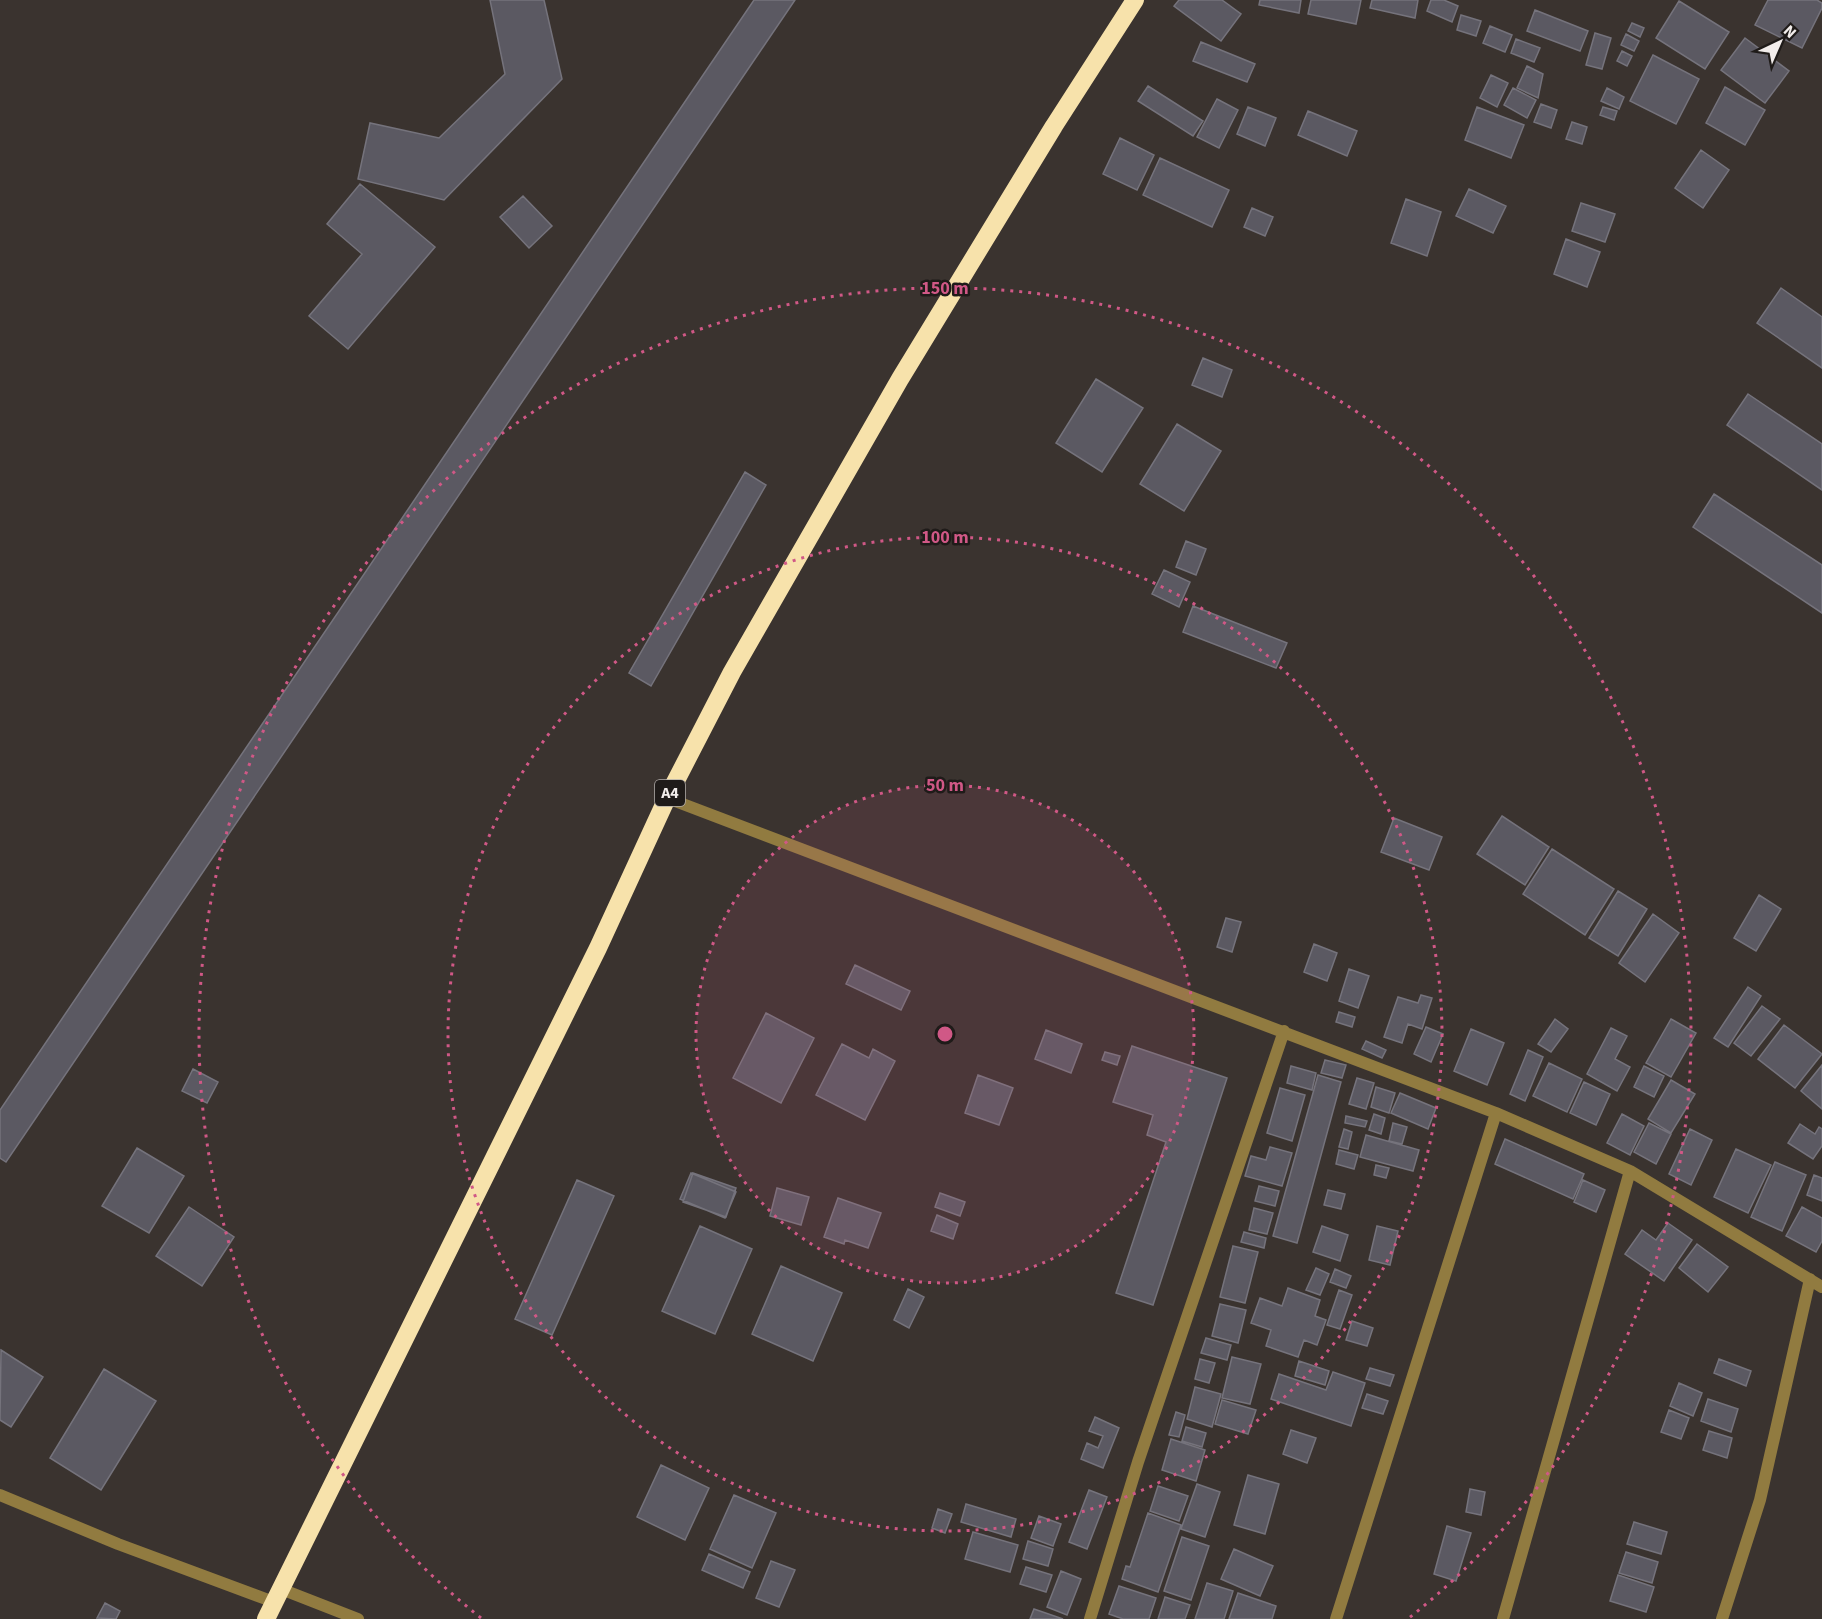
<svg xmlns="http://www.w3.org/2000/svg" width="1822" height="1619" viewBox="0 0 1822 1619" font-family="'Source Sans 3',sans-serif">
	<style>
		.building { fill: #5b5962; stroke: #75737c; stroke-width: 1.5 }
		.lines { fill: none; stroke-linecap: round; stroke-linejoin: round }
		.street { stroke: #917b40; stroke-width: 12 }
		.highway { stroke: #f7e2ab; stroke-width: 18 }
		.ring { fill: none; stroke: #d05886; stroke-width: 3; stroke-dasharray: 3 6 }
		.labels { text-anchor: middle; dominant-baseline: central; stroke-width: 5; stroke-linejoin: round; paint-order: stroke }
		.shield { fill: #1f1b19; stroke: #b3aeac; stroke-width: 1.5 }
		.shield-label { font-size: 16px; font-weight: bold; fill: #f2edeb }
		.centre { fill: #d05886; stroke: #1f1b19; stroke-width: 3 }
		.ring-label { font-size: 18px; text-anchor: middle; font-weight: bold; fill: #d05886; stroke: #1f1b19; stroke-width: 5; stroke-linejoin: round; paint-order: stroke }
	</style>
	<rect width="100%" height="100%" fill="#3a332f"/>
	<!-- building -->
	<path class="building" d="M490 0H544L562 79 444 200 358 179 370 123 439 138 505 74Z
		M754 0H795L6 1162 0 1158V1110Z
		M1179 0H1222L1241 14 1221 41 1174 6Z
		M1260 0H1301L1299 13 1259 5Z
		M1311 0H1361L1356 24 1308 14Z
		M1372 0H1418L1415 18 1370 8Z
		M1431 0H1444L1458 6 1452 22 1427 11Z
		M1768 0H1817L1822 3V8L1802 48 1755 25Z
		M1679 1 1729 32 1705 69 1656 38Z
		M1535 10 1588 31 1580 51 1527 31Z
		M1461 15 1481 21 1476 36 1457 30Z
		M1632 23 1644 28 1640 37 1628 31Z
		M1490 26 1512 35 1505 52 1483 43Z
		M1595 33 1611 38 1602 69 1586 65Z
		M1626 34 1639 41 1634 51 1621 45Z
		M1745 38 1789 71 1765 103 1721 70Z
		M1516 39 1540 48 1534 62 1511 53Z
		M1201 42 1255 64 1247 82 1193 61Z
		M1622 51 1632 56 1627 66 1617 61Z
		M1653 55 1699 79 1676 124 1630 101Z
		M1527 66 1543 74 1538 98 1517 88Z
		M1491 75 1508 83 1497 107 1480 98Z
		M1148 86 1203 121 1193 136 1138 101Z
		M1725 87 1765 110 1745 145 1706 123Z
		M1513 88 1536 100 1527 118 1504 105Z
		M1607 88 1624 97 1619 109 1601 101Z
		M1217 99 1238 110 1219 148 1197 137Z
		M1541 104 1557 110 1551 128 1534 122Z
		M1248 107 1276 118 1265 146 1237 134Z
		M1477 107 1524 125 1511 158 1465 140Z
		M1603 107 1617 111 1614 120 1600 115Z
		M1308 111 1357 131 1347 156 1298 135Z
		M1572 122 1587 127 1582 144 1566 139Z
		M1120 138 1154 155 1137 190 1103 174Z
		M1701 150 1729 170 1703 208 1675 188Z
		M1160 158 1229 190 1212 227 1143 195Z
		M360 184 435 247 348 349 309 316 362 254 327 224Z
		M1469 189 1506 206 1493 233 1456 216Z
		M523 196 552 226 529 248 500 217Z
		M1406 199 1441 212 1427 256 1391 243Z
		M1581 203 1615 214 1605 242 1572 231Z
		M1252 208 1273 217 1265 236 1244 227Z
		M1566 239 1600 252 1587 287 1554 274Z
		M1781 288 1822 317V368L1757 323Z
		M1203 358 1232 370 1222 397 1192 385Z
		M1096 379 1143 408 1102 472 1056 443Z
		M1748 394 1822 444V490L1727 425Z
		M1177 424 1221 451 1184 511 1140 484Z
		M745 472 766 485 651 686 629 673Z
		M1714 494 1822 565V613L1693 527Z
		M1186 541 1206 549 1196 575 1176 567Z
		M1164 570 1190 582 1179 607 1152 594Z
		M1193 606 1287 643 1276 668 1183 632Z
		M1502 816 1549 847 1525 885 1477 854Z
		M1394 818 1442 837 1429 870 1381 852Z
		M1552 849 1614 889 1585 935 1523 894Z
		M1618 891 1647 909 1618 956 1589 938Z
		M1759 895 1781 909 1756 951 1734 938Z
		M1653 914 1679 933 1645 982 1619 963Z
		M1226 918 1241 922 1232 952 1217 947Z
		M1314 944 1337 953 1327 981 1304 972Z
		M855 965 910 991 901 1010 846 984Z
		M1349 969 1369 976 1358 1008 1339 1001Z
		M1748 987 1761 996 1728 1047 1714 1038Z
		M1421 995 1432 998 1422 1029 1408 1024 1402 1043 1384 1037 1398 997 1418 1003Z
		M1762 1006 1780 1019 1751 1056 1734 1043Z
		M1339 1012 1355 1017 1352 1027 1336 1022Z
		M766 1013 814 1038 781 1103 733 1078Z
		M1555 1019 1568 1029 1551 1052 1538 1044Z
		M1671 1019 1696 1033 1671 1077 1646 1063Z
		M1784 1025 1822 1054 1795 1088 1758 1059Z
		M1426 1027 1443 1034 1431 1062 1414 1054Z
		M1611 1028 1627 1036 1615 1059 1630 1067 1617 1091 1587 1074Z
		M1471 1029 1504 1043 1487 1085 1454 1071Z
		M1046 1030 1082 1044 1071 1073 1035 1059Z
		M1366 1041 1386 1050 1382 1058 1362 1049Z
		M842 1044 869 1058 873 1049 895 1061 865 1120 816 1095Z
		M1132 1046 1227 1078 1153 1305 1116 1293 1166 1142 1147 1135 1153 1115 1113 1102Z
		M1528 1050 1543 1057 1525 1101 1510 1094Z
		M1105 1052 1120 1056 1117 1065 1102 1060Z
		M1325 1060 1346 1065 1342 1078 1321 1073Z
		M1549 1063 1582 1079 1567 1112 1533 1096Z
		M1822 1065V1109L1801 1091Z
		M1291 1066 1316 1073 1312 1090 1287 1083Z
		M1644 1066 1664 1076 1654 1097 1634 1087Z
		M193 1069 218 1082 207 1103 182 1091Z
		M978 1075 1013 1088 999 1125 965 1113Z
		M1318 1075 1341 1082 1297 1243 1273 1236Z
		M1357 1078 1374 1083 1366 1109 1349 1104Z
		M1671 1080 1695 1094 1671 1133 1648 1119Z
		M1584 1082 1610 1094 1596 1125 1570 1113Z
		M1376 1087 1395 1093 1389 1113 1371 1107Z
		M1280 1088 1305 1095 1292 1141 1267 1133Z
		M1400 1093 1436 1108 1428 1129 1391 1113Z
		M1374 1114 1385 1118 1381 1134 1369 1130Z
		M1622 1114 1644 1126 1630 1155 1607 1143Z
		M1346 1116 1367 1121 1365 1127 1345 1123Z
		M1393 1123 1407 1127 1402 1144 1389 1141Z
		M1649 1123 1671 1134 1656 1164 1634 1152Z
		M1800 1124 1815 1134 1819 1127 1822 1129V1146L1813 1159 1788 1143Z
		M1344 1129 1352 1132 1348 1149 1339 1147Z
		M1690 1129 1712 1140 1691 1185 1669 1174Z
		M1366 1135 1419 1150 1413 1171 1360 1157Z
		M1505 1139 1584 1174 1573 1199 1495 1164Z
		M1270 1147 1292 1153 1282 1186 1245 1176 1251 1156 1266 1160Z
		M137 1148 184 1176 149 1233 102 1206Z
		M1736 1149 1771 1165 1748 1213 1714 1197Z
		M1339 1150 1358 1155 1354 1169 1336 1164Z
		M1775 1162 1806 1175 1782 1231 1751 1217Z
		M1376 1165 1389 1168 1386 1178 1374 1175Z
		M691 1173 736 1192 725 1218 680 1199Z
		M693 1173 736 1188 726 1217 683 1202Z
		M1814 1175 1822 1178V1201L1807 1195Z
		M577 1180 614 1196 552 1335 515 1319Z
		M1583 1180 1605 1190 1596 1212 1574 1202Z
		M1259 1186 1279 1191 1275 1206 1255 1201Z
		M777 1188 809 1197 801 1225 770 1216Z
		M1328 1190 1345 1194 1341 1209 1324 1205Z
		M940 1193 965 1202 960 1216 935 1207Z
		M838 1198 881 1213 868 1248 845 1240 844 1244 824 1237Z
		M189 1207 234 1237 202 1286 156 1256Z
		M1802 1207 1822 1218V1241L1816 1252 1786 1236Z
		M1254 1208 1273 1213 1267 1234 1249 1230Z
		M937 1215 958 1224 953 1239 931 1231Z
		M1668 1223 1692 1240 1664 1281 1625 1254 1642 1230 1656 1240Z
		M700 1226 752 1249 715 1334 662 1311Z
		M1322 1226 1348 1235 1340 1261 1313 1252Z
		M1377 1226 1398 1231 1390 1265 1369 1260Z
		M1244 1232 1266 1238 1264 1248 1241 1242Z
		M1697 1244 1728 1267 1708 1292 1679 1268Z
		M1233 1246 1258 1252 1245 1303 1220 1297Z
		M781 1266 842 1293 813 1361 752 1334Z
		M1316 1268 1329 1274 1320 1295 1306 1290Z
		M1335 1269 1351 1276 1346 1288 1330 1282Z
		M1288 1288 1320 1300 1315 1316 1326 1320 1317 1345 1304 1340 1298 1357 1266 1346 1271 1330 1251 1323 1260 1298 1282 1306Z
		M908 1289 924 1297 909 1328 894 1320Z
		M1339 1290 1352 1295 1340 1329 1327 1325Z
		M1220 1304 1246 1310 1238 1343 1212 1336Z
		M1352 1321 1373 1328 1367 1346 1346 1340Z
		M1206 1338 1231 1345 1227 1360 1201 1353Z
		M1 1350 43 1377 11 1427 0 1420Z
		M1232 1357 1261 1364 1250 1404 1222 1398Z
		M1200 1359 1215 1363 1209 1383 1195 1379Z
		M1719 1359 1751 1371 1746 1386 1714 1373Z
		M1299 1361 1329 1371 1325 1385 1295 1376Z
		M1370 1368 1394 1375 1390 1386 1366 1379Z
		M104 1369 156 1401 101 1490 50 1458Z
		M1333 1372 1365 1383 1351 1426 1271 1399 1279 1374 1326 1390Z
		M1679 1383 1702 1393 1693 1416 1670 1406Z
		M1195 1387 1221 1394 1212 1427 1187 1419Z
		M1367 1394 1388 1401 1383 1414 1362 1408Z
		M1708 1399 1738 1409 1731 1432 1701 1421Z
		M1222 1400 1256 1410 1248 1434 1215 1424Z
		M1669 1410 1689 1418 1681 1439 1661 1432Z
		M1176 1412 1185 1415 1179 1437 1169 1435Z
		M1095 1417 1119 1428 1103 1468 1081 1459 1087 1443 1098 1448 1103 1436 1089 1431Z
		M1186 1427 1206 1433 1202 1447 1182 1441Z
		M1291 1430 1316 1438 1307 1463 1283 1454Z
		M1709 1431 1732 1438 1727 1458 1703 1450Z
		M1171 1439 1205 1450 1196 1481 1162 1470Z
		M661 1465 709 1488 685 1540 637 1517Z
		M1248 1475 1279 1484 1265 1534 1234 1525Z
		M1197 1484 1220 1492 1205 1537 1181 1529Z
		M1158 1486 1188 1496 1179 1521 1150 1511Z
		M1470 1489 1485 1492 1481 1515 1466 1512Z
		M1089 1490 1107 1497 1087 1549 1069 1542Z
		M734 1495 776 1513 752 1568 710 1549Z
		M966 1504 1016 1519 1011 1537 961 1522Z
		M938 1509 952 1514 945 1533 932 1528Z
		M1148 1513 1181 1525 1158 1592 1122 1579 1126 1566 1130 1567Z
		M1039 1516 1061 1524 1053 1546 1031 1538Z
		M1634 1522 1667 1532 1661 1554 1627 1544Z
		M1447 1526 1471 1533 1456 1581 1434 1574Z
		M973 1532 1018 1545 1010 1572 965 1559Z
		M1182 1537 1209 1546 1191 1600 1164 1591Z
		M1028 1541 1053 1549 1048 1566 1023 1559Z
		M1234 1549 1273 1566 1260 1596 1221 1579Z
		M1626 1552 1658 1562 1652 1583 1619 1573Z
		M709 1554 750 1572 743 1588 702 1570Z
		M771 1561 795 1570 779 1607 756 1598Z
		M1026 1567 1052 1575 1046 1592 1020 1584Z
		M1061 1571 1081 1579 1067 1615 1047 1607Z
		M1618 1575 1654 1587 1646 1612 1610 1601Z
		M1207 1583 1233 1591 1224 1619H1195Z
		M1119 1586 1156 1598 1149 1619H1123L1109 1614Z
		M1238 1593 1276 1606 1272 1619H1229Z
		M1165 1597 1190 1605 1185 1619H1158Z
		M105 1603 120 1611 116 1619 97 1618Z
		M1034 1609 1063 1619H1030Z"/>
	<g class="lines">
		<!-- street -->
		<path class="street" d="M667 798 1496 1113 1630 1171 1822 1287
			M0 1495 118 1544 274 1602
			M281 1589 358 1619
			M1090 1619 1138 1462 1284 1031
			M1336 1619 1496 1113
			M1503 1619 1630 1171
			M1722 1619 1760 1500 1810 1279"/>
		<!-- highway -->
		<path class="highway" d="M266 1619 598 948 667 798 732 672 900 379 1054 126 1135 0"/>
	</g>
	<!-- distance rings -->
	<circle cx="945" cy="1034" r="249" fill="#d05886" fill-opacity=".12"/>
	<g class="ring">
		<circle cx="945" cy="1034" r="249"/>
		<circle cx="945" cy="1034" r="497"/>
		<path d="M481 1618A746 746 0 1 1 1409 1618"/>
	</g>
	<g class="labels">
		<!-- shield labels -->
		<rect class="shield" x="655" y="780" width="30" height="26" rx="4.5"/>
		<g class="shield-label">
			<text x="670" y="793">A4</text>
		</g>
	</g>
	<circle cx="945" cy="1034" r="9" class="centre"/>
	<g class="ring-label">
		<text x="945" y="294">150 m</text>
		<text x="945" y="543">100 m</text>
		<text x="945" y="791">50 m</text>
	</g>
	<!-- north arrow -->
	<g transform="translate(1780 42) rotate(44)" stroke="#1f1b19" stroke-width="4.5" paint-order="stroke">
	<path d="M0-4.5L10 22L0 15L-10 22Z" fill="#f2edeb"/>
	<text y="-9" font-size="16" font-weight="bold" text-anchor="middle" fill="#f2edeb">N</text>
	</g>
</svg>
